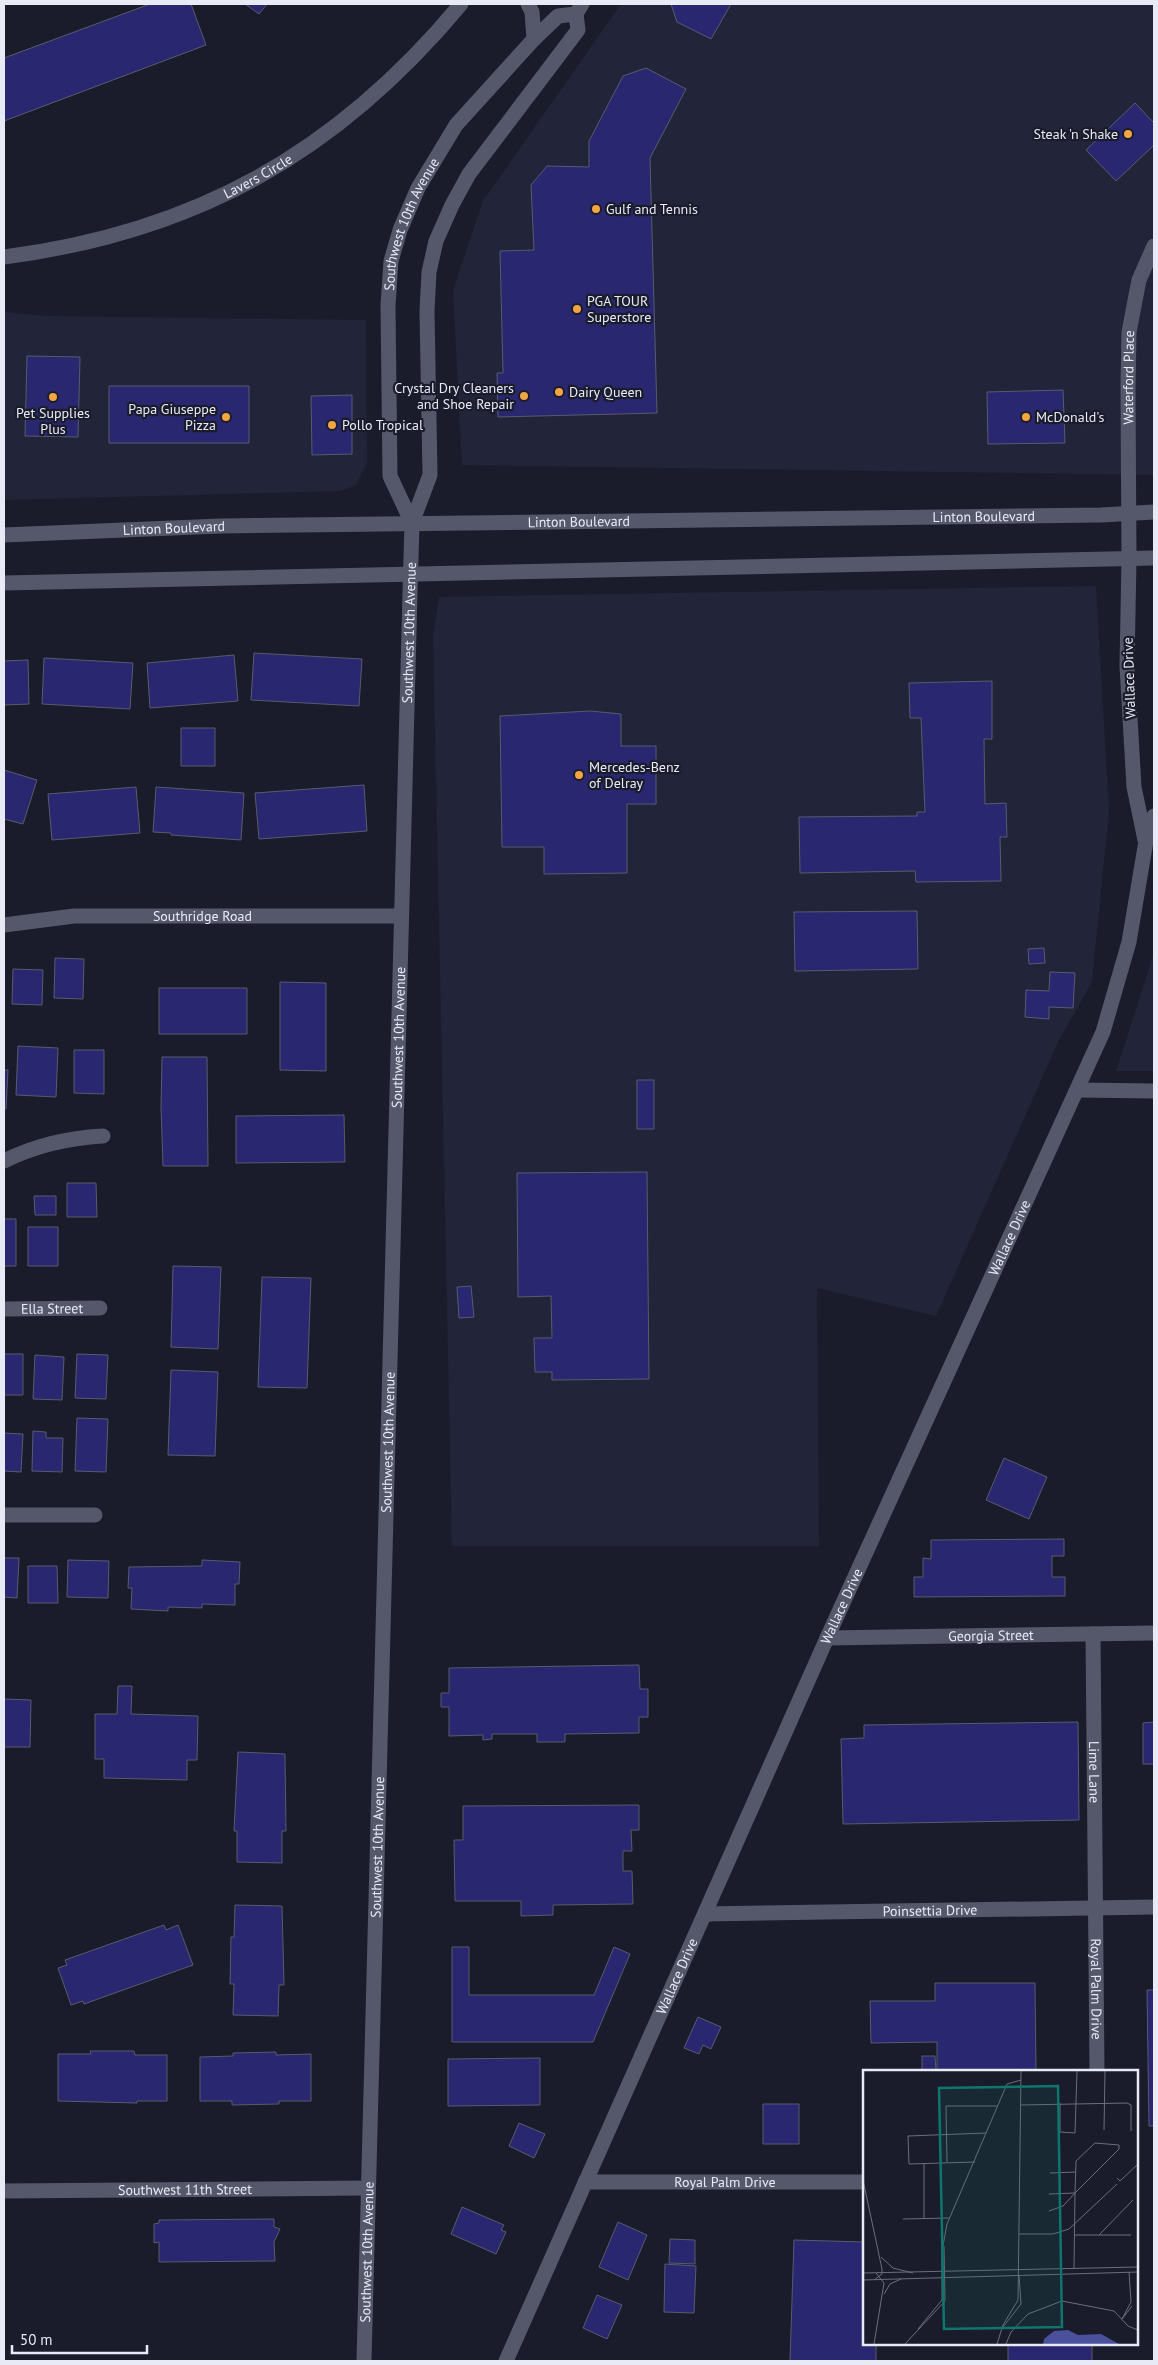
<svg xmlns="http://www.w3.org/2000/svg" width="1158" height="2365" viewBox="0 0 1158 2365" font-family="'PT Sans',sans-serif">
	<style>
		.built { fill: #22253a }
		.building { fill: #29276f; stroke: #585b6e }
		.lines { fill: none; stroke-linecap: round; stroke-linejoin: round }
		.street { stroke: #55586b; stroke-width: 15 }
		.secondary { stroke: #55586b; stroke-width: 15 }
		.poi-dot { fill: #f3a443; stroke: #1a1c2b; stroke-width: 2 }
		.labels { text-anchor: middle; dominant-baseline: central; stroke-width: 4.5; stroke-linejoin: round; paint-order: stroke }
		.poi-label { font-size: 14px; fill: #e8eaf6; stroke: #1a1c2b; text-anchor: start }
		.street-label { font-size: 14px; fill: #e8eaf6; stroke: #1a1c2b }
		.inset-road { fill: none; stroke: #6c6e7c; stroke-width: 1 }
		.view { fill: #0f766e; fill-opacity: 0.15; stroke: #0f766e; stroke-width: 2.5 }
		.inset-edge { fill: none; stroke: #e8eaf6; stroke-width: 2.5 }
	</style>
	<rect width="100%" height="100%" fill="#1a1c2b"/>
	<!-- built -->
	<path class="built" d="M621 4H1154V475L462 465 453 290 483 201Z
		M4 312 46 316 366 320 367 463 356 485 341 491 4 500Z
		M1096 586 1109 811 1092 982 1059 1040 936 1316 817 1288 819 1546H452L433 636 439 597Z
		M1154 953V1071H1116L1129 1031Z"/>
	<!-- building -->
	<path class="building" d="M150 4H191L206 45 4 121V58Z
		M245 4H267L259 14Z
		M671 4H731L711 39 677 22Z
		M646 68 686 89 650 158 657 413 498 417 497 373H503L500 251 534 250 531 185 547 166 589 167V141L623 76Z
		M1135 103 1154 123V145L1116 181 1086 150Z
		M27 356 80 357 78 437 25 436Z
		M109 386H249V443H109Z
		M1063 390 1065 443 988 444 987 392Z
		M352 395V454L312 455 311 396Z
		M254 653 362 659 359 706 251 700Z
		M234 655 238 701 150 708 147 663Z
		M44 658 133 663 130 709 42 704Z
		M28 660 29 704 4 705V661Z
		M992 681V739H984L985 804 1006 803 1007 837H1000L1001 881 916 882 915 871 800 873 799 817 917 816V812H925L921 718H910L909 683Z
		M590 711 621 714V746H656V804H627V873L544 874V847H502L500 716Z
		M181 728H215V766H181Z
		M4 770 37 780 23 824 4 819Z
		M364 785 367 831 259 839 255 793Z
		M136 787 140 833 52 840 48 794Z
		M156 787 244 793 241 840 171 835V833L153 832Z
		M917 911 918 969 795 971 794 912Z
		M1044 948 1045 963 1029 964 1028 949Z
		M55 958 84 959 83 999 54 998Z
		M13 969 43 970 42 1005 12 1004Z
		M1050 972 1075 973 1073 1008 1049 1007V1019L1025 1017 1026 990 1049 991Z
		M280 982 326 983V1071L280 1070Z
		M159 988H247V1034H159Z
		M18 1046 58 1048 56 1097 16 1095Z
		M74 1050H104V1094L74 1093Z
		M162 1057H207L208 1166H163L161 1107Z
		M4 1070H8L6 1109H4Z
		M637 1080H654V1129H637Z
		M344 1115 345 1162 236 1163V1116Z
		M647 1172 649 1379 552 1380V1372H535L534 1338H552L551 1296 518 1297 517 1173Z
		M67 1183H96L97 1217H67Z
		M34 1196H56V1215H35Z
		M4 1219H16V1266H4Z
		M28 1227H58V1266H28Z
		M173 1266 221 1267 218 1349 171 1347Z
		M262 1277 311 1278 307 1388 258 1387Z
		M471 1286 474 1317 459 1318 457 1287Z
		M4 1354H23V1395H4Z
		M77 1354 108 1355 106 1399 75 1398Z
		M35 1355 64 1357 62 1400 33 1399Z
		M171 1370 218 1372 215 1456 168 1455Z
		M77 1418 108 1419 106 1472 75 1471Z
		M33 1431 46 1432V1438H63L62 1472 32 1471Z
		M4 1433 23 1434 21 1472 4 1471Z
		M1004 1458 1047 1477 1029 1519 986 1500Z
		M1064 1539V1556H1052V1577H1065V1596L914 1597V1577H923V1558L931 1559V1540Z
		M4 1558H19L17 1598 4 1597Z
		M68 1560 109 1561 108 1598 67 1597Z
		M202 1560 240 1562 239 1584H235V1605L202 1604V1608L168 1607V1611L131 1609 132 1588H128L129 1567 202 1566Z
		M28 1566H57L58 1603H28Z
		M639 1665 640 1689H648V1717H639V1733L565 1734V1742H537V1734H492V1739L483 1740V1735L449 1736V1707H441V1693H449V1668Z
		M118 1686H132L131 1714 198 1716 197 1760H187V1780L104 1778V1759H95V1714H117Z
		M4 1699 31 1700 30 1747H4Z
		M1078 1722 1079 1820 843 1824 841 1739 864 1738V1725Z
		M1154 1722V1764H1143V1723Z
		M238 1752 285 1754 286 1831H282V1863L237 1862V1831H234Z
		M639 1805V1830H631L632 1851H623V1871H632L633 1904 553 1905V1915L521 1916V1901H455L454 1840H463V1806Z
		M235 1905 282 1906 284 1985H279L278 2016 233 2015 234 1984H230L231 1937H234Z
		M164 1925 166 1930 178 1925 193 1965 84 2004 83 2001 71 2005 58 1968 67 1965 65 1960Z
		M452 1947H469V1995H594L614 1947 630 1954 593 2042H452Z
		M935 1983H1035L1036 2071H937V2042L871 2043 870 2001H935Z
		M1147 1990H1154V2126H1149Z
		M698 2017 721 2027 711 2049 703 2045 699 2054 684 2048Z
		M90 2051H134L135 2055H167V2101H137V2103L58 2101V2054H91Z
		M276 2052V2055L311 2054V2101H279V2104L232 2105V2101H200V2057L233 2056V2053Z
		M922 2056H935L936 2071H922Z
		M540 2058V2105L448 2106V2059Z
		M763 2104H799V2144H763Z
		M519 2123 545 2134 534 2158 509 2146Z
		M462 2207 504 2225 501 2230 506 2232 496 2254 451 2234Z
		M274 2219V2227L280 2229 274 2242 275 2261 159 2262V2242L154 2243V2224L159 2223V2220Z
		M618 2222 647 2235 628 2280 599 2267Z
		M670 2239 695 2240V2264L669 2263Z
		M794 2240 864 2242V2344H876V2361H790Z
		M665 2264 696 2266 694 2313 664 2312Z
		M597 2295 622 2305 607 2339 583 2328Z
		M1008 2344H1092V2361H1008Z"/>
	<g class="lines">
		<!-- street -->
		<g class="street">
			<path d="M528 4 532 12 534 39"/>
			<path id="s1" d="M4 257C196 232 337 153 461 4"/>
			<path id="s2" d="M1145 840 1134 787 1127 666 1129 559 1128 388 1129 332 1139 280 1154 246"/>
			<path id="s3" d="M4 925 74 916H401"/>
			<path d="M1077 1090 1154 1091"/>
			<path d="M4 1161C36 1145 67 1138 103 1136"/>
			<path id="s4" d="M4 1309 100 1308"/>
			<path d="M4 1515H95"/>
			<path id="s5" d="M1093 1634 1097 2071"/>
			<path id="s6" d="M827 1638 1154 1633"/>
			<path id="s7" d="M705 1914 1154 1907"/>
			<path id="s8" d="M585 2182H864"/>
			<path id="s9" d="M4 2191 367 2188"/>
			<path id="s10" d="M506 2361 827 1638 1103 1032 1129 942 1146 841 1154 816"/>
		</g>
		<!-- secondary -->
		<g class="secondary">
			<path id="s11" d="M412 523 390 476 388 305 391 261 400 230 418 188 456 125 534 39 558 16 576 14"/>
			<path id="s12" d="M4 535 220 526 1101 515 1154 512"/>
			<path d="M4 583 1154 558"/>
			<path id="s13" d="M364 2361 410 593 412 523 430 475 427 311 429 272 436 241 452 205 469 174 578 30 576 14 582 4"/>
		</g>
	</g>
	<!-- markers -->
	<g class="poi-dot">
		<circle cx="1128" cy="134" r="5"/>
		<circle cx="596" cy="209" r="5"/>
		<circle cx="577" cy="309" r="5"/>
		<circle cx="559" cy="392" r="5"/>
		<circle cx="524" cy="396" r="5"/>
		<circle cx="53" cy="397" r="5"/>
		<circle cx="226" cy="417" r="5"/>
		<circle cx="1026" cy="417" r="5"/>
		<circle cx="332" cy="425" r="5"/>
		<circle cx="579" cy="775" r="5"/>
	</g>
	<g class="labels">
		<!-- poi labels -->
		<g class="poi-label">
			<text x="1118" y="134" text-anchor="end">Steak 'n Shake</text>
			<text x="606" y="209">Gulf and Tennis</text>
			<text x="587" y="301">PGA TOUR<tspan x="587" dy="16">Superstore</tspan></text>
			<text x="514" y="388" text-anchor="end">Crystal Dry Cleaners<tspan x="514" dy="16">and Shoe Repair</tspan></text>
			<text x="569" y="392">Dairy Queen</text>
			<text x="216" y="409" text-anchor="end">Papa Giuseppe<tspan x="216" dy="16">Pizza</tspan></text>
			<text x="53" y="413" text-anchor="middle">Pet Supplies<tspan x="53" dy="16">Plus</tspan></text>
			<text x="1036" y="417">McDonald's</text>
			<text x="342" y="425">Pollo Tropical</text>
			<text x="589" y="767">Mercedes-Benz<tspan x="589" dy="16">of Delray</tspan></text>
		</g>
		<!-- street labels -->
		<g class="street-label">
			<text stroke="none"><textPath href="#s1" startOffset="268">Lavers Circle</textPath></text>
			<text stroke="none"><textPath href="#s11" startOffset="308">Southwest 10th Avenue</textPath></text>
			<text stroke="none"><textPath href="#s2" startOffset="464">Waterford Place</textPath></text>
			<text stroke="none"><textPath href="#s12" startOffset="980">Linton Boulevard</textPath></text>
			<text stroke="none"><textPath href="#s12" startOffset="575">Linton Boulevard</textPath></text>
			<text stroke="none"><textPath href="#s12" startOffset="170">Linton Boulevard</textPath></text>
			<text stroke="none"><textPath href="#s13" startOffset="1729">Southwest 10th Avenue</textPath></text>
			<text transform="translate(1129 678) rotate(-92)">Wallace Drive</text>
			<text stroke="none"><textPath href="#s3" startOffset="199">Southridge Road</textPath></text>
			<text stroke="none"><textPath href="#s13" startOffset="1324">Southwest 10th Avenue</textPath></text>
			<text stroke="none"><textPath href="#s10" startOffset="1231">Wallace Drive</textPath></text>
			<text stroke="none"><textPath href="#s4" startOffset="48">Ella Street</textPath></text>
			<text stroke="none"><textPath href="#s13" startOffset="919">Southwest 10th Avenue</textPath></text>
			<text stroke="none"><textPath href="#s10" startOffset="826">Wallace Drive</textPath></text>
			<text stroke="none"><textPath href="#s6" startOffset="164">Georgia Street</textPath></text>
			<text stroke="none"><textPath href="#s5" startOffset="138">Lime Lane</textPath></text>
			<text stroke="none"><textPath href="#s13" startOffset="514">Southwest 10th Avenue</textPath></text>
			<text stroke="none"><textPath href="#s7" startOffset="225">Poinsettia Drive</textPath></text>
			<text stroke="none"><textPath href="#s10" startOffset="421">Wallace Drive</textPath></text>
			<text stroke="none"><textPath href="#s5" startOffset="355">Royal Palm Drive</textPath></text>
			<text stroke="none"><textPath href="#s8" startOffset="140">Royal Palm Drive</textPath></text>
			<text stroke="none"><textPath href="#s9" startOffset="181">Southwest 11th Street</textPath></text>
			<text stroke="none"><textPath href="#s13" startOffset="109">Southwest 10th Avenue</textPath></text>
		</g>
	</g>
	<!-- overview -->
	<g transform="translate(863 2070)">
		<rect width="275" height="275" fill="#1a1c2b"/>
		<path d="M205 260 215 265 238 264 256 274H180L181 269 191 261Z" fill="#4b509b"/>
		<path class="inset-road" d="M197 33V62L212 63 214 1M158 35 264 33 268 35V61M241 60 242 1M84 92 83 36H135M112 92 46 94 45 66 123 63M61 93V148M187 103 213 102M254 108 257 111 275 94M0 110 19 199V204L11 210M186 124 212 123M186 141 200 136 212 123 256 79V75L232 73 213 91 212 123 211 199M40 149 87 148M156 164H190L206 159 254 114M212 165H236L270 130M236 165H268M18 187 30 198 50 203M0 192V231M0 203 275 197M0 210 275 202M21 224 27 214 38 209M259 249 268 232 266 202M259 249 269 236M140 257 158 234 156 205M55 259 79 230V181L84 154 144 14 158 10M11 274 21 213 13 203M42 274 82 231 81 176M134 274 140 255 155 230 158 1M143 274 148 262 165 244 199 231 251 241 265 256 275 260"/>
		<path class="view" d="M195 16 199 257 81 259 76 18Z"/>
		<rect width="275" height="275" class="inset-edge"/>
	</g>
	<!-- border -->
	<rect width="1158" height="2365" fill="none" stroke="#e8eaf6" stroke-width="10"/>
	<!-- scale -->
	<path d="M12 2345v8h135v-8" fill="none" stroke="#e8eaf6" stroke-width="2.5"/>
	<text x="20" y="2345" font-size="15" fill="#e8eaf6" stroke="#1a1c2b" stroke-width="4" paint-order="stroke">50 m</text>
</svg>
